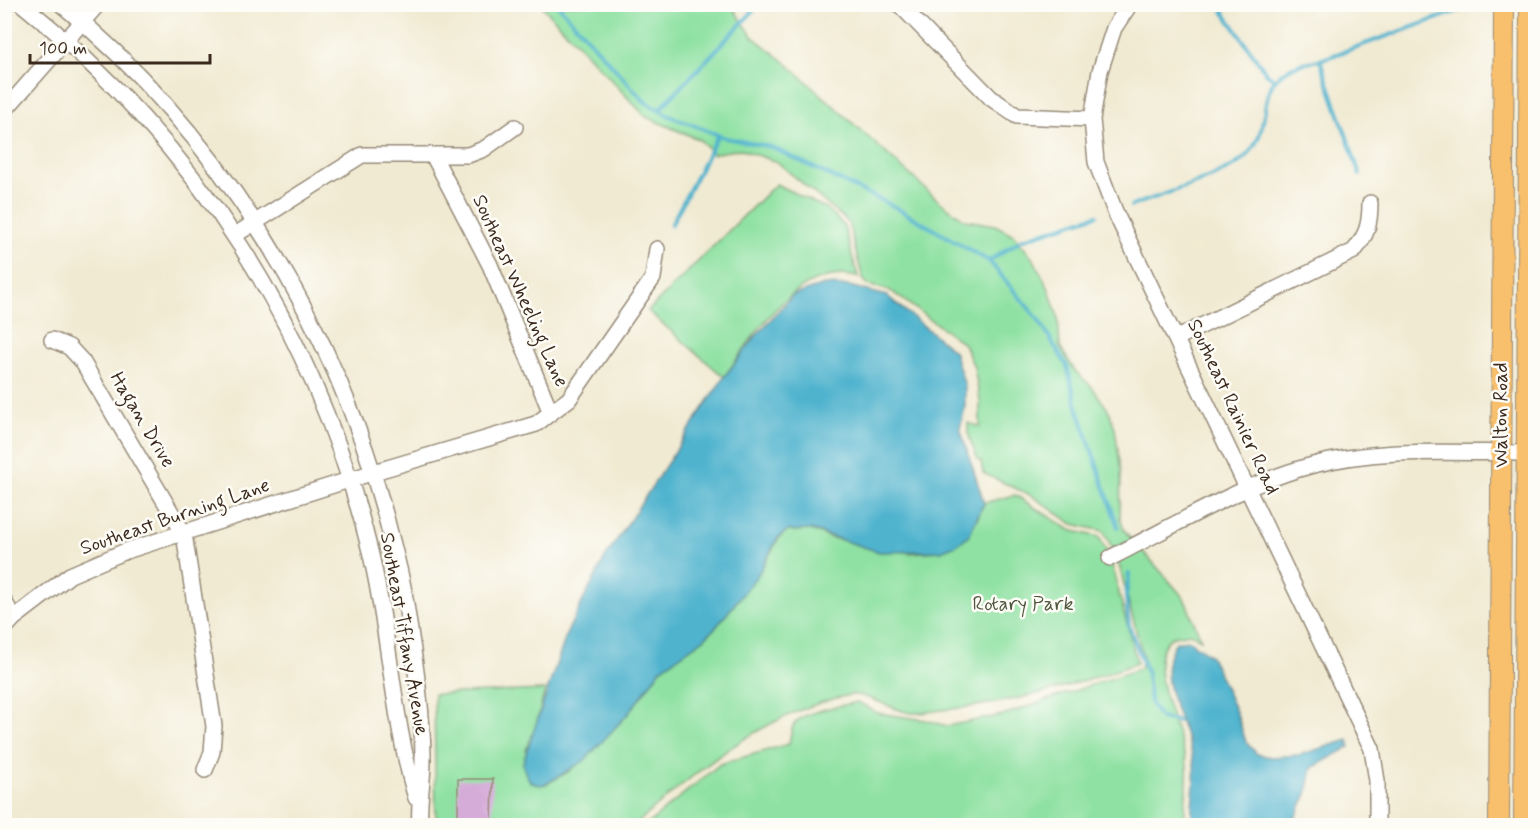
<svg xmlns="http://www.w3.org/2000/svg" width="1540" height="830" viewBox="0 0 1540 830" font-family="Mynerve,sans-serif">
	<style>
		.green { fill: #8ee1a2; stroke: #648660; stroke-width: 1.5 }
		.water { fill: #4fb3ce; stroke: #456e76; stroke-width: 1.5 }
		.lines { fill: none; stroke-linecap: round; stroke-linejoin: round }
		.stream { stroke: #4fb3ce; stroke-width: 4 }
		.building { fill: #d5abd8 }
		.minor-casing { stroke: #968a78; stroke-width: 18 }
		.major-casing { stroke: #968a78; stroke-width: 22 }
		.minor { stroke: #fff; stroke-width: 15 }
		.major { stroke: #f8bf6c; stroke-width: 20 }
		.labels { text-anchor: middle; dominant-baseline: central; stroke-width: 5; stroke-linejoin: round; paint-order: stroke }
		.street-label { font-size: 20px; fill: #3b2a1e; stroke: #fdfcf7 }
		.park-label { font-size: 20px; fill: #50583f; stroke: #fdfcf7 }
	</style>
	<rect width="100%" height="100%" fill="#fdfcf7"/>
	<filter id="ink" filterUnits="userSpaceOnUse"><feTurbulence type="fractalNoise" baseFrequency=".0167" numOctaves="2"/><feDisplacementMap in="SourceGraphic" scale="12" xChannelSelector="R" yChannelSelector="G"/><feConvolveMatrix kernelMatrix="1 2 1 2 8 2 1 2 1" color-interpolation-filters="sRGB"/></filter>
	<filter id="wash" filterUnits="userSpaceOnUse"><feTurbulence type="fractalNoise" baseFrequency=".008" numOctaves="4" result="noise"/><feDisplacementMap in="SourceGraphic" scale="24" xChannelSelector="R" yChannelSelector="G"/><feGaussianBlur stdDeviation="1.35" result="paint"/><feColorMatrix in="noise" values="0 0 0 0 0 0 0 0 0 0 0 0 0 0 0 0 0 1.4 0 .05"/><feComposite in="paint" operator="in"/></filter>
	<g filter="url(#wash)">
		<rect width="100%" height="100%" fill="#f1ead2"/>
		<!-- green -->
		<path class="green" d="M541 5H731L753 37 784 61 940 202 965 220 995 225 1014 235 1034 260 1048 287 1058 317 1060 347 1075 371 1092 387 1109 411 1115 429 1121 471 1120 518 1124 530 1132 540 1113 549 1103 531 1073 524 1032 496 983 473 981 462 978 460C974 448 966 436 968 423L980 427V401L974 367 964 344 891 291 868 285 863 279 848 222 777 162 739 149 713 154 700 140 646 117Z
			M776 184 827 209 844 226 858 277C795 263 755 335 724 377L648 311Z
			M1015 495 1070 530 1099 537 1110 558 1137 663C1075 686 1008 704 942 710 933 711 920 714 911 713 894 711 865 692 850 695 763 713 699 769 634 826L436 825 434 694 545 690 536 726 526 750 546 784 570 771 628 714 661 669 704 639 717 626 757 576 779 538 787 531 811 530 831 538 910 553 941 551 977 520 984 503Z
			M1141 549 1184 598 1201 639 1190 633 1174 636C1137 657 1184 736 1187 766 1189 786 1183 805 1185 825L645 826 720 764 789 744C790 739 791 731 793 726 800 711 842 706 858 702L877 713 926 720 947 726 1003 715 1139 669 1144 661 1118 561Z"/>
		<!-- water -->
		<path class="water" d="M824 285 849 286 887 296 954 351 965 386V407L960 428 984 503 969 535 958 544 941 551 879 552 811 530 787 531 778 538 757 576 717 626 704 639 661 669 628 714 584 761 546 784C531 788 524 776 523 762L568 630 605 558 724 377 755 337 793 295Z
			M1188 640 1211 656 1237 714 1246 742 1257 754 1271 757 1299 755 1348 740 1350 747 1312 768 1307 794 1292 825H1192C1190 804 1196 786 1194 765 1190 726 1150 681 1176 642Z"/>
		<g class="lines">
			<!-- stream -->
			<path class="stream" d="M557 4 644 101 665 114 726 138 771 147 893 206 989 261 1038 319 1067 366 1077 407 1118 527
				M1218 4 1266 73 1274 79
				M1320 60 1360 175
				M659 110 760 4
				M1131 206C1158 196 1223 176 1242 160 1285 123 1238 72 1320 60L1469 7
				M671 225 718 135
				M989 261 1021 240 1097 215
				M1129 574 1126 596 1129 626 1147 673 1150 702 1160 718 1178 721"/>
		</g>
		<g id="blocks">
			<!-- building -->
			<path class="building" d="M458 779H493L492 825H458Z"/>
		</g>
	</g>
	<g filter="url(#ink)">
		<use href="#blocks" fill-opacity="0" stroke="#968a78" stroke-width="1.5"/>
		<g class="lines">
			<defs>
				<path id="minor" d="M22 4C199 145 316 332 370 551 390 632 392 718 416 798
					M61 4C220 133 335 325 387 521 393 546 401 572 405 598 413 651 423 707 423 760 423 783 418 803 420 826
					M899 4 991 98 1017 116 1092 119
					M1130 4 1114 28 1100 71 1092 119 1096 162 1116 214 1372 749 1377 781V826
					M4 111 98 4
					M433 155 490 265 551 413
					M235 235 362 155H468L484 149 515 127
					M1177 338 1354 251C1367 235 1370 224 1370 203
					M52 340 69 347 82 361 184 534 214 726 212 752 205 770
					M1110 558C1174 526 1244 483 1313 465 1381 447 1457 453 1527 453
					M4 601 14 618
					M4 629 14 618 70 575 126 551 374 472 536 424 569 399 653 278 657 249"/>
				<path id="major" d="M1499 826 1504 4
					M1524 826 1530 4"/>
			</defs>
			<!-- minor casing -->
			<use href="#minor" class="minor-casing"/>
			<!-- major casing -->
			<use href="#major" class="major-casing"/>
			<!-- minor -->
			<use href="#minor" class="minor"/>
			<!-- major -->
			<use href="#major" class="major"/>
		</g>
	</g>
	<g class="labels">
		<!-- street labels -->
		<g class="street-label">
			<text transform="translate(520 291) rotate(66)">Southeast Wheeling Lane</text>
			<text transform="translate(1233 407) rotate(65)">Southeast Rainier Road</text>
			<text transform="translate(1501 415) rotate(-90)">Walton Road</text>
			<text transform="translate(142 420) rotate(59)">Hagan Drive</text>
			<text transform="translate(175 517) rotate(-19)">Southeast Burning Lane</text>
			<text transform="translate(404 634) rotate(80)">Southeast Tiffany Avenue</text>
		</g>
		<!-- park labels -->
		<g class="park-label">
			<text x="1023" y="604">Rotary Park</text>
		</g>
	</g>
	<!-- margin -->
	<rect width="1540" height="830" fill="none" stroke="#fdfcf7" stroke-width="24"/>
	<!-- scale -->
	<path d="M30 54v9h180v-9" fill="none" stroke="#3b2a1e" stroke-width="3"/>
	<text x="39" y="54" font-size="18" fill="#3b2a1e" stroke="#fdfcf7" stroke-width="4.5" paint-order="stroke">100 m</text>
</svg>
